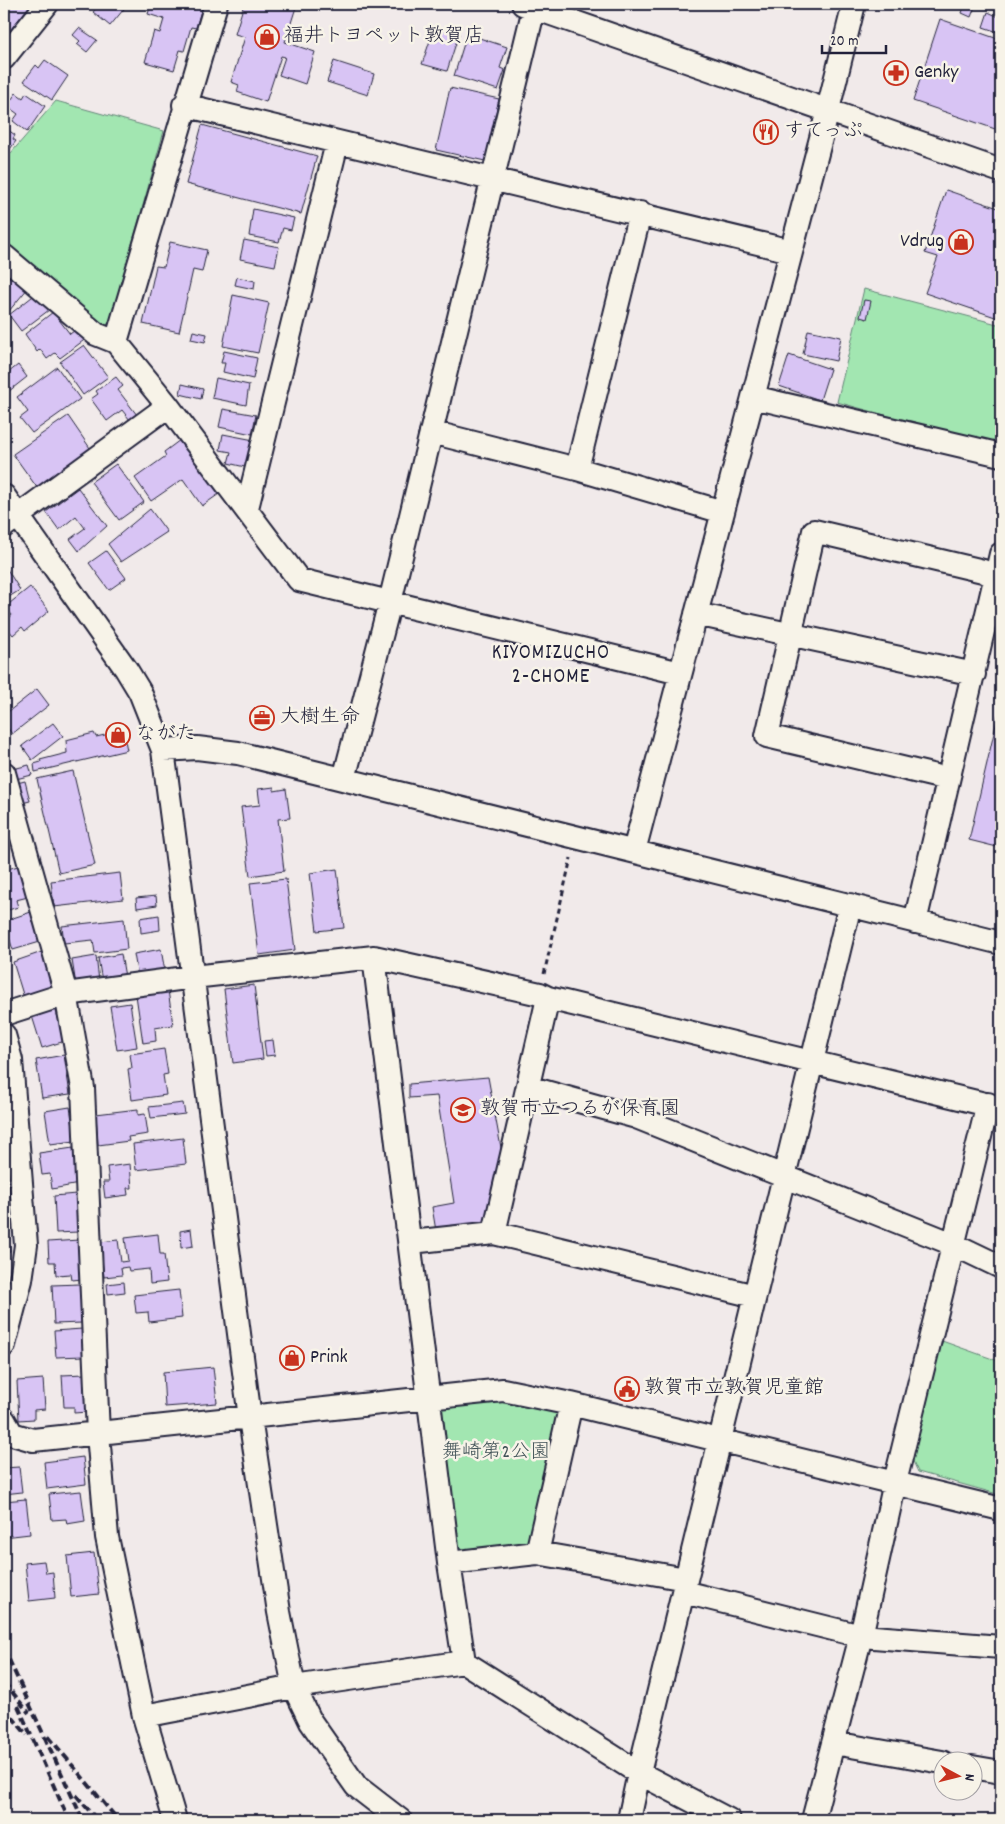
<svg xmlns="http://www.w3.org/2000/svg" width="1005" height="1824" viewBox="0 0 1005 1824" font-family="Dekko,'Klee One',sans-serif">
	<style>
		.green { fill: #a2e6b1; stroke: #628476 }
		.building { fill: #d8c4f4; stroke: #22223b }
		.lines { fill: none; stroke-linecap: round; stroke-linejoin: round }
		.minor-casing { stroke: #22223b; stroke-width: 26 }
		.path { stroke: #22223b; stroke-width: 3; stroke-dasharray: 5 4; stroke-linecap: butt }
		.minor { stroke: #f7f3e8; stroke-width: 22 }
		.rail { stroke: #22223b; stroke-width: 4; stroke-dasharray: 8 4; stroke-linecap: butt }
		.labels { text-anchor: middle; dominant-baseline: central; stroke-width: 5; stroke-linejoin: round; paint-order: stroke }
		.poi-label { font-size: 20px; fill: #22223b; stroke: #f7f3e8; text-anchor: start }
		.park-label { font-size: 20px; fill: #425358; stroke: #f7f3e8 }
		.neighbourhood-label { font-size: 21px; letter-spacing: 1px; fill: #22223b; stroke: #f7f3e8 }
	</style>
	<rect width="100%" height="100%" fill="#f1eaea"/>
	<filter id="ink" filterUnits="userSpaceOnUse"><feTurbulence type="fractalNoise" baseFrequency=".02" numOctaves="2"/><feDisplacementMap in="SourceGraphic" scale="10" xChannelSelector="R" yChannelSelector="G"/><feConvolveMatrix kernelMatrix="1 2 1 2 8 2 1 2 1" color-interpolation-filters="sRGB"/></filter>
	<g filter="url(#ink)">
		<!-- green -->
		<path class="green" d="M56 101 164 131 110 322 104 327 4 242V161Z
			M864 289 1001 325V447L837 402Z
			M942 1341 1001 1362V1495L918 1472 912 1459Z
			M500 1399 556 1411 558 1419 531 1541 524 1546 460 1554 453 1545 441 1406Z"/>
		<!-- building -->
		<path class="building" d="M4 4H31L7 34 4 32Z
			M100 4H128L110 26 93 12Z
			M151 4H203L196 28 191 27 184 51 180 50 174 70 145 62 154 31 160 33 164 19 148 14Z
			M244 4H297L285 42 315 52 305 84 279 75 285 57 281 56 266 102 237 92 239 85 231 82 245 37 235 34Z
			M965 4H976L971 17 962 13Z
			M1001 11V33L983 27 988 12 999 17Z
			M940 19 1001 40V131L913 101Z
			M435 26 459 34 447 71 422 64Z
			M79 28 97 40 87 52 77 44 80 41 73 35Z
			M467 34 507 47 500 68 505 70 498 90 454 76Z
			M45 60 68 76 52 100 24 81 36 65 39 68Z
			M334 61 374 74 368 95 327 82Z
			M450 88 499 99 485 161 436 150Z
			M16 93 23 98 26 93 45 106 27 132 13 121 18 114 7 106Z
			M202 125 317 156 301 214 186 184Z
			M4 127 15 135 13 139 16 141 4 157Z
			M946 190 1001 209V319L925 293 938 257 925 253Z
			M253 209 294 218 291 230 283 228 279 242 249 236Z
			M244 240 279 247 275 266 240 259Z
			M170 242 207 250 202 272 193 270 179 332 143 324 156 266 164 267Z
			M9 271 28 288 4 317V277Z
			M237 277 255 281 254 289 235 285Z
			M37 293 49 310 21 331 9 315Z
			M233 295 269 303 258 353 223 346Z
			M864 300 871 301 867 319 860 317Z
			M53 312 70 334 79 327 87 338 60 358 55 353 47 359 40 349 37 352 25 334Z
			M808 330 841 337 836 361 803 354Z
			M193 331 207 334 205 342 191 339Z
			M84 345 108 377 83 395 60 362Z
			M224 351 257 358 253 379 223 372 225 363H221Z
			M789 355 830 369 820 400 779 386Z
			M18 365 27 377 4 395V376Z
			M57 367 80 399 32 433 20 418 28 412 17 397Z
			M116 377 123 386 118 390 137 415 130 420 122 410 107 421 91 399 98 394 96 391Z
			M216 378 249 385 246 405 212 398Z
			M182 384 203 389 201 399 180 394Z
			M223 409 256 415 252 434 219 427Z
			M68 416 92 451 38 489 13 454Z
			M223 434 254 440 249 468 228 463 231 452 220 450Z
			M180 440 219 494 202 506 183 479 151 501 135 478 166 456 164 452Z
			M116 464 144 502 119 520 91 482Z
			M78 488 107 526 79 551 70 539 85 528 76 516 59 530 46 512Z
			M150 509 167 532 121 562 108 544Z
			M106 551 126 578 109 590 89 563Z
			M5 566 20 590 4 600V567Z
			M30 587 49 611 25 631 22 627 13 635 4 624 12 615 5 607Z
			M37 689 49 705 12 734 4 723V715Z
			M1001 703V848L969 840Z
			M53 723 63 736 32 760 22 746Z
			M123 731 127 750 35 772 34 764 41 762 40 760 67 753 66 740 94 733 96 737Z
			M29 765 32 775 16 779 13 769Z
			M73 771 95 865 59 873 37 779Z
			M25 781 30 801 22 803 17 783Z
			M274 787V791L286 789 290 818 278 819 284 871 250 876 241 807 260 805 258 789Z
			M18 866 28 897 16 900 18 907 5 911 4 870Z
			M337 869 344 928 317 931 310 873Z
			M120 873 123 899 54 907 51 881Z
			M286 879 295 950 259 955 250 883Z
			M156 896 157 905 137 908 136 898Z
			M31 912 40 942 13 950 4 921Z
			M159 915 160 930 141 933 140 918Z
			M124 919 127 949 95 953 93 940 64 943 62 926Z
			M161 949 165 972 138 977 134 954Z
			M42 952 54 992 25 1001 13 962Z
			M121 954 125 977 102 981 98 958Z
			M96 956 99 981 76 985 72 960Z
			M254 985 263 1059 233 1063 224 989Z
			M168 990 173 1025 155 1028 156 1041 143 1043 136 995Z
			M130 1003 137 1047 117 1050 110 1006Z
			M55 1008 65 1041 42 1048 32 1016Z
			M273 1040 275 1055 266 1056 264 1041Z
			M164 1049 168 1074 163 1075 166 1095 132 1100 128 1069 132 1068 130 1054Z
			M64 1055 70 1094 42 1098 36 1060Z
			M488 1077 502 1153 487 1223 436 1231 432 1207 454 1203 437 1096 409 1098V1084Z
			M183 1103 185 1114 151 1118 149 1107Z
			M70 1107 75 1141 50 1144 45 1111Z
			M138 1109V1115L145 1114 148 1134 128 1137 129 1141 98 1145 96 1114Z
			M183 1138 186 1164 136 1170 133 1144Z
			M73 1148 79 1184 52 1189 50 1174 42 1175 39 1153Z
			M130 1164 132 1188H127L128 1195 105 1198 103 1182H109L107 1167Z
			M76 1194 78 1232 56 1233 54 1196Z
			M191 1229 193 1246 181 1248 180 1231Z
			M4 1230 10 1252 4 1254Z
			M158 1234 160 1254H164L167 1282 150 1284 149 1269 129 1271 128 1267 121 1268 122 1275 104 1277 100 1242 118 1240 121 1262 128 1261 125 1238Z
			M79 1240 82 1279 72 1280 71 1274 56 1275 55 1262H49L48 1242Z
			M124 1282 125 1292 108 1294 107 1284Z
			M80 1284 82 1323 54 1324 52 1285Z
			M179 1290 182 1318 149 1322 148 1312 136 1313 134 1295Z
			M82 1329 84 1356 56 1357 54 1331Z
			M213 1367 217 1403 165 1407 163 1372Z
			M85 1374 87 1412 74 1413V1407H64L62 1375Z
			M43 1379 45 1409 34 1410V1419L19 1420 17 1381Z
			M83 1457 86 1484 47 1489 44 1462Z
			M19 1467 22 1492 4 1494V1468Z
			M81 1491 85 1521 67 1524 66 1519 52 1520 49 1494Z
			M26 1499 30 1534 4 1537V1501Z
			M94 1553 99 1594 71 1597 67 1556Z
			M44 1561 46 1573 53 1572 55 1598 29 1601 25 1563Z"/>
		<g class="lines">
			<defs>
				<path id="minor" d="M523 4 1001 171
					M4 58 47 4
					M184 105 791 251
					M4 256 96 334 116 342 168 406 299 580 680 673
					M116 342 216 4
					M753 397 1001 455
					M431 432 577 469 723 512
					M577 469 640 213
					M4 496 126 669 140 692 163 750 250 1418 279 1612 294 1687 311 1722 356 1786 400 1820
					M247 508 337 143
					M4 526 168 406
					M696 614 974 674
					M163 750 197 748 238 753 1001 943
					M4 773 66 994 83 1088 98 1434 107 1537 144 1716 175 1820
					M344 779 390 602 535 4
					M948 779 767 736 814 531 983 571 1001 581
					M634 851 821 138 854 4
					M915 922 1001 554
					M374 957 449 1563 464 1662
					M4 1014 66 994 193 977 374 957 540 994 548 998 1001 1108
					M4 1035 11 1060 26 1245 21 1280 4 1345
					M528 1087 636 1117 953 1244 1001 1267
					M494 1233 548 998
					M411 1242 494 1233 755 1296
					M4 1420 12 1434 33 1440 503 1390 571 1404 1001 1509
					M537 1553 571 1404
					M449 1563 537 1553 686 1579
					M684 1592 861 1636 1001 1647
					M144 1716 294 1687 464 1662 639 1773 729 1820
					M834 1743 942 1762
					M972 1767 1001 1772
					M629 1820 639 1773 850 905
					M813 1820 861 1636 895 1482 988 1104"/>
			</defs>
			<!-- minor casing -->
			<use href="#minor" class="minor-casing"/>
			<!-- path -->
			<path class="path" d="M544 974 571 858"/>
			<!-- minor -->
			<use href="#minor" class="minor"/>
			<!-- rail -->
			<path class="rail" d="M4 1649 83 1820
				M4 1682 29 1713
				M18 1706 69 1820
				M4 1707 27 1735
				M48 1736 118 1820
				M76 1795 97 1820"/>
		</g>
	</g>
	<!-- icons -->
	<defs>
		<symbol id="shop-ring" viewBox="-11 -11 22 22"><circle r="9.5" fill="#f7f3e8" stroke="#c8321e" stroke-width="1.5"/><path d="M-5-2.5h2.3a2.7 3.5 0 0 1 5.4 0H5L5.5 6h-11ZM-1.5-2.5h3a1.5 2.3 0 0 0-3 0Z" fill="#c8321e"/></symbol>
		<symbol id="pharmacy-ring" viewBox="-11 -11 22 22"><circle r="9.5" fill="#f7f3e8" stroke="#c8321e" stroke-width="1.5"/><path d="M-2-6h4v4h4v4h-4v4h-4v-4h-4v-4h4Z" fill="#c8321e"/></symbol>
		<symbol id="restaurant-ring" viewBox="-11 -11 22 22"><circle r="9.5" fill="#f7f3e8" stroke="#c8321e" stroke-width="1.5"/><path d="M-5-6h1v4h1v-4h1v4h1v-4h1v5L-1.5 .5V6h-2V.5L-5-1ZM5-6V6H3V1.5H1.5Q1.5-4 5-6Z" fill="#c8321e"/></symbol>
		<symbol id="office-ring" viewBox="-11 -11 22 22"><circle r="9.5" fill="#f7f3e8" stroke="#c8321e" stroke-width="1.5"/><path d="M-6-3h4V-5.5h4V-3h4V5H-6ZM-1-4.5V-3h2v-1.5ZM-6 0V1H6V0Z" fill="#c8321e"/></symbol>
		<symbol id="school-ring" viewBox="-11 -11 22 22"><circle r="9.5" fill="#f7f3e8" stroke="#c8321e" stroke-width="1.5"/><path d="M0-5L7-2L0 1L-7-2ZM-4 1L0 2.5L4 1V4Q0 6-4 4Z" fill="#c8321e"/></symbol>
		<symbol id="civic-ring" viewBox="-11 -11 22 22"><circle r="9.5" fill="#f7f3e8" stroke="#c8321e" stroke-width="1.5"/><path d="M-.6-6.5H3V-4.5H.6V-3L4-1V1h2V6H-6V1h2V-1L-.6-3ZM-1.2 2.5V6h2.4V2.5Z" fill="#c8321e"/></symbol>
	</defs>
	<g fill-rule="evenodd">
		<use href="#shop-ring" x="253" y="23" width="28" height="28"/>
		<use href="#pharmacy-ring" x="882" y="59" width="28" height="28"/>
		<use href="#restaurant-ring" x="752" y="118" width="28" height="28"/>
		<use href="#shop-ring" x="947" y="228" width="28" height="28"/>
		<use href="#office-ring" x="248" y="704" width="28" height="28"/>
		<use href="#shop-ring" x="104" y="721" width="28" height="28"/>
		<use href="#school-ring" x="449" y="1096" width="28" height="28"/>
		<use href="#shop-ring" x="278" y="1344" width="28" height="28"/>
		<use href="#civic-ring" x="613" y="1375" width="28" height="28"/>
	</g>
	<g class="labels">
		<!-- poi labels -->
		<g class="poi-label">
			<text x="284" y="37">福井トヨペット敦賀店</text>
			<text x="914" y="73">Genky</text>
			<text x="784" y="132">すてっぷ</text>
			<text x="944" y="242" text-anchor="end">Vdrug</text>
			<text x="280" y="718">大樹生命</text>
			<text x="136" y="735">ながた</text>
			<text x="480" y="1110">敦賀市立つるが保育園</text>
			<text x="310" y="1358">Prink</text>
			<text x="644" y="1389">敦賀市立敦賀児童館</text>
		</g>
		<!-- park labels -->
		<g class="park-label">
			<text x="496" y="1453">舞崎第2公園</text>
		</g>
		<!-- neighbourhood labels -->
		<g class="neighbourhood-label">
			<text x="551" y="654">KIYOMIZUCHO<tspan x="551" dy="24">2-CHOME</tspan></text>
		</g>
	</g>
	<!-- margin -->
	<rect width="1005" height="1824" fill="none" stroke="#f7f3e8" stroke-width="20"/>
	<rect x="10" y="10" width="985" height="1804" fill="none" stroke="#22223b" stroke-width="2" filter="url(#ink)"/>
	<!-- north arrow -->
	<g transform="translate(958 1776) rotate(97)"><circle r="24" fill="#f7f3e8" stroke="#a29fa3"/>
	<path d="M0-4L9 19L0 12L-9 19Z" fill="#c8321e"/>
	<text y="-8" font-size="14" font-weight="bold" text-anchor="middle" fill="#22223b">N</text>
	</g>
	<!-- scale -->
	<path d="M822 45v8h64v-8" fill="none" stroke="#22223b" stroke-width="2.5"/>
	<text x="830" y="45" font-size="15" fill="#22223b" stroke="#f7f3e8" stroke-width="4" paint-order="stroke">20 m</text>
</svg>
